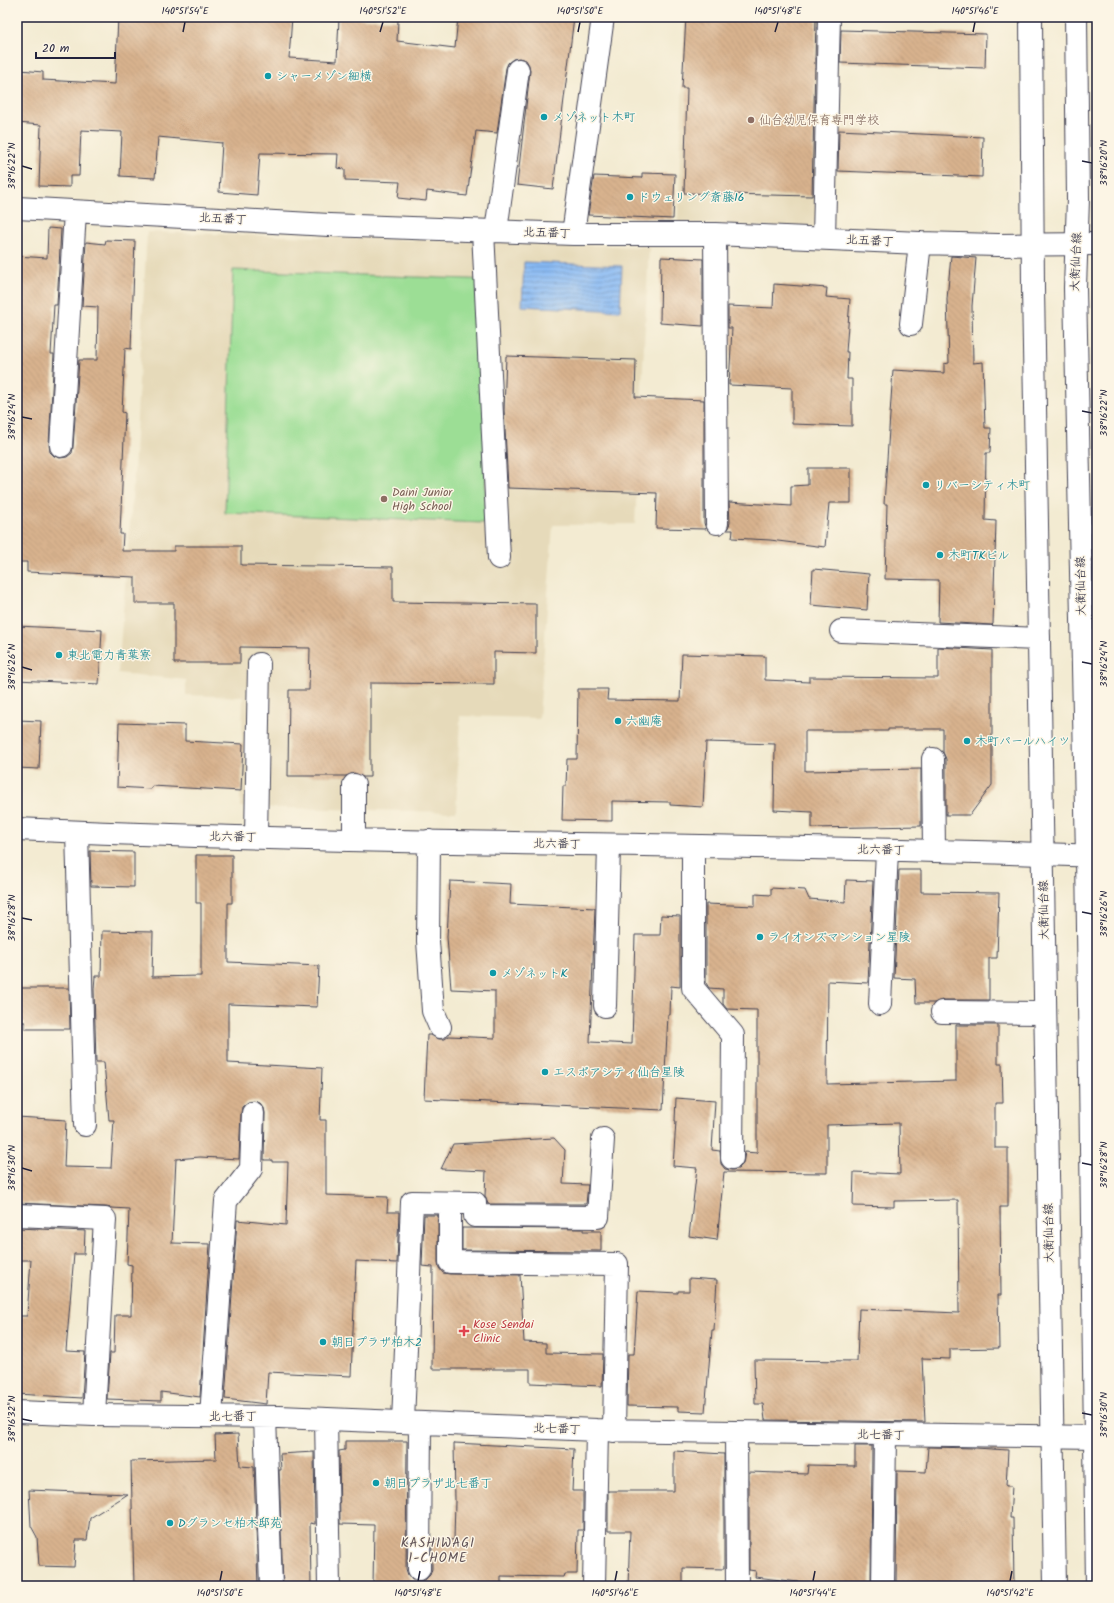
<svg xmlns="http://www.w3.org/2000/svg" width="1114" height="1603" viewBox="0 0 1114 1603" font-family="Kalam,'Klee One',sans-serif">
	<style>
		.built { fill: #e6daba }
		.grass { fill: #9cde95; stroke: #5f8068 }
		.water { fill: url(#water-rules); stroke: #546e98 }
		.building { fill: url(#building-back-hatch) }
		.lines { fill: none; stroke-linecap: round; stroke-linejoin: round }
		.minor-casing { stroke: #414052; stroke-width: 24 }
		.major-casing { stroke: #414052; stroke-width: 24 }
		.minor { stroke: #fff; stroke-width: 22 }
		.major { stroke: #fff; stroke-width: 22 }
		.ticks { fill: none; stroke: #22223b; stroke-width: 1.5 }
		.culture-dot { fill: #0f9aa8; stroke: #fcf5e5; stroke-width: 1.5 }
		.education-dot { fill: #8d6e63; stroke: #fcf5e5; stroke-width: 1.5 }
		.health-dot { fill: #e0444e; stroke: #fcf5e5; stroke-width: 1.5 }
		.labels { text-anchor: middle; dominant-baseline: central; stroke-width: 3; stroke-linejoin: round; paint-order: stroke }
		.culture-label { font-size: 12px; fill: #0d838f; stroke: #fcf5e5; text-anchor: start }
		.education-label { font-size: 12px; fill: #785e54; stroke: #fcf5e5; text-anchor: start }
		.street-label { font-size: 12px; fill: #22223b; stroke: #fcf5e5 }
		.health-label { font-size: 12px; fill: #be3a42; stroke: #fcf5e5; text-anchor: start }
		.neighbourhood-label { font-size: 13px; letter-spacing: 1px; fill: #625458; stroke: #fcf5e5 }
		.neatline { fill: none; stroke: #22223b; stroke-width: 1.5 }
		.ticks-label { font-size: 10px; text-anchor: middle; fill: #22223b }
	</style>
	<defs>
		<pattern id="water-rules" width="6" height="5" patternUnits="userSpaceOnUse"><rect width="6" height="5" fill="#87b9f4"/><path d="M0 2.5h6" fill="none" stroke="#6e96c7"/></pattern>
		<pattern id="building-back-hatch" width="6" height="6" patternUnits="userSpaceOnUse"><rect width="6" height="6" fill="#d8b28e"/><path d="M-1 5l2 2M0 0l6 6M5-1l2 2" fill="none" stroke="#b9997b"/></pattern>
	</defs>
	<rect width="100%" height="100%" fill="#fcf5e5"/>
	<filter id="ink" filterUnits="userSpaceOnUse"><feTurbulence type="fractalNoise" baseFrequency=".025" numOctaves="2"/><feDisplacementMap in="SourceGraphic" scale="8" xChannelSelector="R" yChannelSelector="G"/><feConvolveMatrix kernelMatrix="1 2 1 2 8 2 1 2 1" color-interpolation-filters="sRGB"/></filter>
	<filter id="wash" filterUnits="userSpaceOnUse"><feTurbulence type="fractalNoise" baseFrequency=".012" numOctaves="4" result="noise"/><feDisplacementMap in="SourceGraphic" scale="16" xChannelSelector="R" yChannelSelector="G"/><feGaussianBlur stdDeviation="0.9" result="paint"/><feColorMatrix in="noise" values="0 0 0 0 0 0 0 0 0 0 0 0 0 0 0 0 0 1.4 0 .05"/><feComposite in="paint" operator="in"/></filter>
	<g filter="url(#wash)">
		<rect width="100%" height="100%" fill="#f3ebd2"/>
		<!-- built -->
		<path class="built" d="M685 17H824L818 228 678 223Z
			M147 232 649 247 635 524 553 525 539 718 460 716 456 812 240 807 243 697 186 695V680L118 673 134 474Z"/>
		<!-- grass -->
		<path class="grass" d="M233 270 493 280 484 523 225 513Z"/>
		<!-- water -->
		<path class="water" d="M524 262 622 266 620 311 522 306Z"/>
		<g id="blocks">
			<!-- building -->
			<path class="building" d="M118 17H292L289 58 337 61 339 18 398 20 397 41 455 48 458 17H574L553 189 517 185 530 71 529 65 526 60 519 58 513 59 508 63 506 68 497 133 476 131 467 196 427 191 426 201 398 198 400 182 345 180V169L337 168 338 154 260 153 257 195 219 192 222 143 158 137 155 178 120 176 122 132 81 130 79 176H70V187L39 186 41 125 17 123 20 70 43 72V80L115 84Z
				M686 17H816L812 196 684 193 687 88H682Z
				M841 30 986 34 985 68 840 63Z
				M839 130 983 137 982 177 838 171Z
				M642 173 675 174 673 219 588 215 594 176 642 178Z
				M48 228 61 229 57 305H54L51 354H54L49 445 50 452 54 456 60 458 67 457 72 453 73 447 79 360H97L98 307 82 306 86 242 105 244 106 240 135 241 131 349 125 348 122 412 125 413 120 534H123L122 551H174V546H241V565L393 567V602L536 604V653L494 652V684L370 683V777H363L354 773 346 776H288L289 690H309L310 648 240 647V663H174V603H135V577L27 572V562H17V256L47 258Z
				M951 256 976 258 972 306 973 363 983 362 985 428H991L990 453H986L985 520 996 521 993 624 992 625 938 622 939 580 885 579 887 504H884L893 370 944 373V364L949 363 947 299Z
				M661 257 703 259V326L660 323Z
				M774 284 827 288 826 297 850 299 846 352H848L847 379H852V426L792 424V388L729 385 732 328H728V306L773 308Z
				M506 356 636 360 635 397 704 400V523L706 529 656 528 657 493 508 488 504 410Z
				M808 468H851V503H829L825 547 770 540 732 538 733 530H727L730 523 729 502 791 506V486L808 485Z
				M813 569 869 574 867 610 811 605Z
				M17 626 102 630 99 684 17 680Z
				M938 647 992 650V785L970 815H946V759L943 752V729H888V731H805V771L921 769V826L812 828V812L774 810 775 744 706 742 703 807 670 805V802L612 801V821L562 820 563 786H566L567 759H577L578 689H608L607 700 680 701 682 654 765 656V680L809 682V677L938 678Z
				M17 720 41 721 39 769 17 768Z
				M119 723 185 725V741L243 744 241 791 152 786 151 789 117 787Z
				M90 851 134 852V887L91 886Z
				M196 855H232V903H228V962L319 966 317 1007 228 1004V1063L322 1068 320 1120H326V1195L388 1197 387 1212H399L397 1263 356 1261 351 1376 268 1372 266 1404 225 1399 237 1220 286 1225 288 1162H272V1160H264L265 1113 264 1108 260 1103 254 1101 248 1102 242 1107 241 1113 239 1159 200 1157 176 1159 172 1243 210 1244 200 1397 161 1392V1401L107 1399 110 1353H114L115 1315H131L132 1265 127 1264 129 1209 112 1208 106 1207 17 1203V1117L66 1120 64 1167 111 1168 114 1120H109L104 1062H96L94 989 95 976H101L102 931 153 932 152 977 201 976V903H196Z
				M899 870H921V892L999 893 997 958H989V1000H942L934 1003H916L915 979 894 978Z
				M846 880 873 881 868 983 828 981 827 1084 956 1081V1025H998V1064H1002L1003 1103H995V1148H1008V1207H1000L1001 1295H998L999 1348 950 1349V1359L922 1358 925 1422 765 1420 763 1404H755L754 1360 857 1361 859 1309 959 1313 958 1200 894 1201V1207L853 1206 854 1172 900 1174 899 1123 827 1125V1173L724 1172 717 1240 689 1236 697 1168 673 1166 676 1121H675L676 1098 715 1101 712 1150 720 1151 721 1164 725 1169 732 1170 738 1169 743 1164 745 1152 757 1153V1010L727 1009 723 1004V989L709 988 706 983V904L755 906V894L771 895V888L805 890 809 899 845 902Z
				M450 881 511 884 510 904 595 908 590 1042 632 1044 635 935H660L661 915 680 916V987L671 986 670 1015H668L663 1110 424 1099 427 1035H431L439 1039H445L449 1036 495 1038V991L451 989 447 937Z
				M17 988H69L70 1029H25V1022H17Z
				M554 1138 565 1150 563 1184 588 1185 586 1204H488L485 1196 486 1171 441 1169 453 1144Z
				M424 1215H438V1262L439 1268 443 1273 450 1274 520 1275 524 1342 546 1343V1353L603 1354 602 1386 530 1383V1369H432L433 1267 422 1266Z
				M17 1228 85 1231 84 1254H74L66 1351 85 1352 82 1398 17 1394V1316H27L31 1260H17Z
				M462 1228 583 1229V1231H601V1251L462 1250Z
				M689 1278 717 1280 714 1330H712L705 1412 678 1411V1407L627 1406 628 1354H634L638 1291 678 1293V1291H689Z
				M238 1434 240 1466 254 1467 258 1586H134L131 1461 216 1459 215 1435Z
				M345 1441H407L406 1569 408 1575 412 1580 419 1581 425 1580 430 1575 432 1569V1539L454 1540 455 1501 454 1443 574 1449 572 1491H583V1530H578L577 1574H565L564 1577 501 1576V1586H373L374 1525 340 1524 339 1451 345 1450Z
				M855 1446H872L871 1586H834L755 1577 756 1571 749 1570V1472L807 1474 808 1465 855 1466Z
				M928 1447 975 1448 1008 1450 1006 1486H1012L1010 1518H1013L1014 1586H896L897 1471 926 1472Z
				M674 1451 724 1454V1569L683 1568V1586H628L630 1531H608V1491H674Z
				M314 1452 315 1524 310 1523 311 1586H283L279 1470H281L280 1454Z
				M29 1490 128 1494 90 1518 87 1540H76L74 1567 39 1566 37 1537 31 1526Z"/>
		</g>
	</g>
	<g filter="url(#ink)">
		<use href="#blocks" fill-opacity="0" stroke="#414052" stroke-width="1"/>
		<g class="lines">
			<defs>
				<path id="minor" d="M17 208 329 225 573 234H715L920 243 998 245 1097 244
					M483 231 499 558
					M496 231 518 70
					M573 234 603 17
					M715 234 717 523
					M824 238 829 17
					M911 324 920 243
					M61 446 75 212
					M841 631 1039 639
					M933 759 934 851
					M354 785V840
					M17 829C377 846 737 842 1097 856
					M77 832 85 1125
					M256 837 259 664
					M429 841 428 941 433 1011 440 1027
					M693 847V988L733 1035 732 1158
					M880 1004 887 851
					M605 1006 609 845
					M942 1012 1045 1013
					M450 1203V1262L617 1264 614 1431
					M17 1215 105 1219 94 1415
					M17 1412 94 1415 279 1417 597 1430 1097 1437
					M211 1416 226 1201 251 1169 253 1113
					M265 1417 271 1586
					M326 1419 329 1586
					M403 1422 412 1202 475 1203V1216L598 1217 603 1139
					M736 1433 737 1586
					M419 1569 420 1423
					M594 1586 597 1430
					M883 1586 885 1435"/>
				<path id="major" d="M1031 17 1033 288 1055 1586
					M1076 17 1078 199 1075 288 1087 856 1097 1586"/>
			</defs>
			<!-- minor casing -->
			<use href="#minor" class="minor-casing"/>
			<!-- major casing -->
			<use href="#major" class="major-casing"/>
			<!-- minor -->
			<use href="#minor" class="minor"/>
			<!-- major -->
			<use href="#major" class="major"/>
		</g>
	</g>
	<!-- ticks -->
	<path class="ticks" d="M183 32 185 22M380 32 383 22M578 32 580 22M775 32 778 22M973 32 975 22M1082 161 1092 163M22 166 32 169M1082 411 1092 413M22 417 32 419M1082 662 1092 664M22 667 32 670M1082 912 1092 914M22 918 32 920M1082 1163 1092 1165M22 1168 32 1171M1082 1413 1092 1415M22 1419 32 1421M220 1581 222 1571M418 1581 420 1571M615 1581 617 1571M813 1581 815 1571M1010 1581 1012 1571"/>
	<!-- markers -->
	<g class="culture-dot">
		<circle cx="268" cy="76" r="4"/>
		<circle cx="544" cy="117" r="4"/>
		<circle cx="630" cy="197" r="4"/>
		<circle cx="926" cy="485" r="4"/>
		<circle cx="940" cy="555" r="4"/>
		<circle cx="59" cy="655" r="4"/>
		<circle cx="618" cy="721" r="4"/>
		<circle cx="967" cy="741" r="4"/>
		<circle cx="760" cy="937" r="4"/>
		<circle cx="493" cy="973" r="4"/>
		<circle cx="545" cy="1072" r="4"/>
		<circle cx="323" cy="1342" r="4"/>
		<circle cx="376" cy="1483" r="4"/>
		<circle cx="170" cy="1523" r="4"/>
	</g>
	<g class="education-dot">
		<circle cx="751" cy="120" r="4"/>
		<circle cx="384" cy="499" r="4"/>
	</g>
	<path class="health-dot" d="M462 1325h4v4h4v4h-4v4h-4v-4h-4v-4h4z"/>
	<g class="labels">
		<!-- culture labels -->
		<g class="culture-label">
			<text x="276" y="76">シャーメゾン細横</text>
			<text x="552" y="117">メゾネット木町</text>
			<text x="638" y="197">ドウェリング斎藤16</text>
			<text x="934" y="485">リバーシティ木町</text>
			<text x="948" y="555">木町TKビル</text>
			<text x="67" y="655">東北電力青葉寮</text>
			<text x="626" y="721">六幽庵</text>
			<text x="975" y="741">木町パールハイツ</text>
			<text x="768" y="937">ライオンズマンション星陵</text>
			<text x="501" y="973">メゾネットK</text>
			<text x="553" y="1072">エスポアシティ仙台星陵</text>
			<text x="331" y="1342">朝日プラザ柏木2</text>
			<text x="384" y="1483">朝日プラザ北七番丁</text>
			<text x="178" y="1523">Dグランセ柏木邸苑</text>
		</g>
		<!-- education labels -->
		<g class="education-label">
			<text x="759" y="120">仙台幼児保育専門学校</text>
			<text x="392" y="492">Daini Junior<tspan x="392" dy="14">High School</tspan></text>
		</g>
		<!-- street labels -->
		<g class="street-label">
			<text transform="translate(223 219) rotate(3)">北五番丁</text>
			<text transform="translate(547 233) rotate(2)">北五番丁</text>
			<text transform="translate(870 241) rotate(3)">北五番丁</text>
			<text transform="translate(1076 262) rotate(-88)">大衡仙台線</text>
			<text transform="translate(1081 586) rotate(-91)">大衡仙台線</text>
			<text transform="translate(233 837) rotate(1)">北六番丁</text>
			<text transform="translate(557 844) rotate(1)">北六番丁</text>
			<text transform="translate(881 850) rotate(1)">北六番丁</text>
			<text transform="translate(1044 910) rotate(-91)">大衡仙台線</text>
			<text transform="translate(1049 1233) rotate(-91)">大衡仙台線</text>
			<text x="233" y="1416">北七番丁</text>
			<text transform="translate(557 1429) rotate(2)">北七番丁</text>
			<text transform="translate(881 1435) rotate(1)">北七番丁</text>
		</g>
		<!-- health labels -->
		<g class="health-label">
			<text x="473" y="1324">Kose Sendai<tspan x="473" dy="14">Clinic</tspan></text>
		</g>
		<!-- neighbourhood labels -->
		<g class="neighbourhood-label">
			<text x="438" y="1543">KASHIWAGI<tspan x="438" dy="15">1-CHOME</tspan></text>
		</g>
	</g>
	<!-- margin -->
	<rect width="1114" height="1603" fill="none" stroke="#fcf5e5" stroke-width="44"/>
	<!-- scale -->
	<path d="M36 52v6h79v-6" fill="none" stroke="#22223b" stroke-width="2"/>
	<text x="42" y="52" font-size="12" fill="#22223b" stroke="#fcf5e5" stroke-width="3" paint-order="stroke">20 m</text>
	<rect x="22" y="22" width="1070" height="1559" class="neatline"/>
	<g class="ticks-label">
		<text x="185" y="14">140°51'54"E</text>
		<text x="383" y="14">140°51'52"E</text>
		<text x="580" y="14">140°51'50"E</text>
		<text x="778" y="14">140°51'48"E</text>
		<text x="975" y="14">140°51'46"E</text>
		<text transform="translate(1103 163) rotate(-90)" y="4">38°16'20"N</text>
		<text transform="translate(11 166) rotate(-90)" y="4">38°16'22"N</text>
		<text transform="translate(1103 413) rotate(-90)" y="4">38°16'22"N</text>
		<text transform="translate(11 417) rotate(-90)" y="4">38°16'24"N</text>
		<text transform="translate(1103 664) rotate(-90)" y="4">38°16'24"N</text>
		<text transform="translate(11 667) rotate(-90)" y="4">38°16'26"N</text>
		<text transform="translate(1103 914) rotate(-90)" y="4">38°16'26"N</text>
		<text transform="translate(11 918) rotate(-90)" y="4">38°16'28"N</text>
		<text transform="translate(1103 1165) rotate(-90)" y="4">38°16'28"N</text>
		<text transform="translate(11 1168) rotate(-90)" y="4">38°16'30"N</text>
		<text transform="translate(1103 1415) rotate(-90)" y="4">38°16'30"N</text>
		<text transform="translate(11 1419) rotate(-90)" y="4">38°16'32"N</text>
		<text x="220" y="1596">140°51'50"E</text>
		<text x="418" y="1596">140°51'48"E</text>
		<text x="615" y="1596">140°51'46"E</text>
		<text x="813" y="1596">140°51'44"E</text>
		<text x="1010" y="1596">140°51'42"E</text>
	</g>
</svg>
